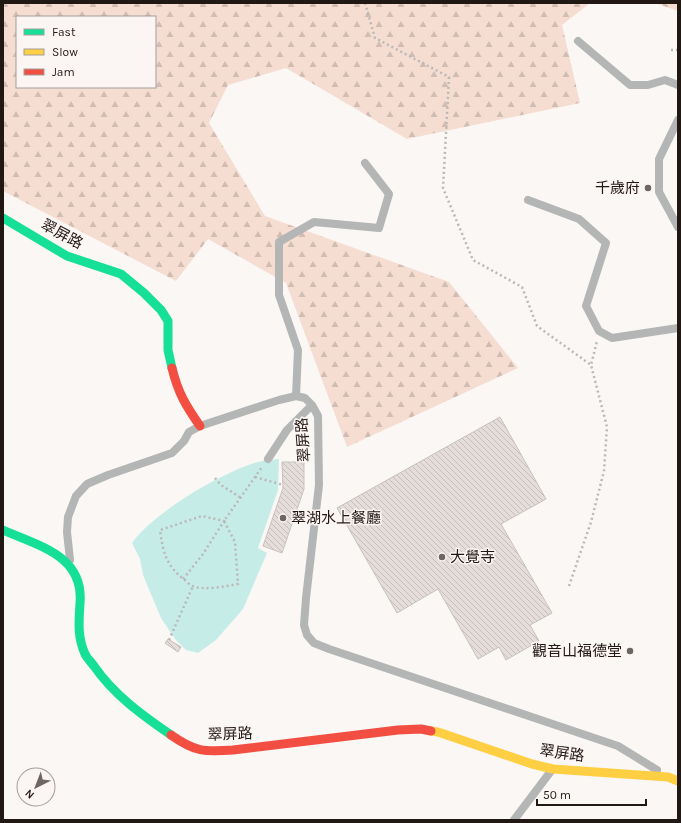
<svg xmlns="http://www.w3.org/2000/svg" width="681" height="823" viewBox="0 0 681 823" font-family="Karla,'Noto Sans TC',sans-serif">
	<style>
		.forest { fill: url(#forest-firs); fill-rule: evenodd }
		.water { fill: #c6ece7 }
		.building { fill: url(#building-back-hatch); stroke: #c7c1be }
		.lines { fill: none; stroke-linecap: round; stroke-linejoin: round }
		.path { stroke: #b9b8b7; stroke-width: 2.5; stroke-dasharray: 2 3; stroke-linecap: butt }
		.lane { stroke: #b3b6b4; stroke-width: 8 }
		.fast { stroke: #16e098; stroke-width: 9 }
		.slow { stroke: #ffcf43; stroke-width: 9 }
		.jam { stroke: #f24e42; stroke-width: 9 }
		.poi-dot { fill: #6d6663; stroke: #fbf6f4; stroke-width: 1.5 }
		.labels { text-anchor: middle; dominant-baseline: central; stroke-width: 3; stroke-linejoin: round; paint-order: stroke }
		.poi-label { font-size: 15px; fill: #211814; stroke: #fbf6f4; text-anchor: end }
		.street-label { font-size: 15px; fill: #211814; stroke: #fbf6f4 }
	</style>
	<defs>
		<pattern id="forest-firs" width="22" height="20" patternUnits="userSpaceOnUse"><rect width="22" height="20" fill="#f5ddd2"/><path d="M5 1l3.5 6h-7zM16 11l3.5 6h-7z" fill="#d2bdb3"/></pattern>
		<pattern id="building-back-hatch" width="6" height="6" patternUnits="userSpaceOnUse"><rect width="6" height="6" fill="#e5ddda"/><path d="M-1 5l2 2M0 0l6 6M5-1l2 2" fill="none" stroke="#c4bdba"/></pattern>
	</defs>
	<rect width="100%" height="100%" fill="#faf7f5"/>
	<!-- forest -->
	<path class="forest" d="M3 3H590L562 25 580 103 407 139 286 68 228 85 209 123 265 216 449 282 518 368 347 447 286 283 208 239 176 281 3 191ZM17 17H155V87H17Z
		M655 3H678V11Z"/>
	<!-- water -->
	<path class="water" d="M279 459 278 490 258 548 267 553 243 609 216 640 198 653 186 650 175 639 161 618 143 575 140 559 132 543C153 513 222 472 258 462 265 460 272 460 279 459Z"/>
	<!-- building -->
	<path class="building" d="M500 417 546 499 501 524 552 613 530 625 539 641 506 660 499 647 478 659 438 589 397 613 337 508Z
		M282 462H304V489L282 553 263 546 283 488Z
		M168 639 181 647 178 652 165 643Z"/>
	<g class="lines">
		<!-- path -->
		<path class="path" d="M365 3 375 38 449 77 443 188 473 260 522 287 537 326 591 365 597 341
			M671 50H678
			M255 477 283 485
			M215 478 221 485 241 498
			M183 579 203 554 224 521 202 516 160 530C163 552 166 566 185 580 187 582 190 585 192 586 204 591 226 586 238 584L235 542 224 521 262 467
			M569 586 591 522 604 471 607 427 591 365
			M169 640 193 586"/>
		<!-- lane -->
		<path class="lane" d="M578 41 630 85H648L665 80 678 85
			M678 120 659 159V192L678 227
			M528 200 579 219 606 243 586 306 599 331 612 338 678 328
			M296 396 298 350 279 295V242L314 222 379 228 389 194 365 163
			M268 459 287 430 312 405
			M70 560 67 532 68 517 76 496 87 484 108 475 172 453 184 441 189 432 200 426 279 400 296 396 305 398 312 405 318 416 319 485 306 598 304 625 307 635 314 643 329 649 618 746 657 770
			M514 820 551 771"/>
		<!-- fast -->
		<path class="fast" d="M3 218 67 256 121 274 144 293 161 310 168 321V350L172 368
			M3 530C38 546 84 555 80 603 79 621 77 636 85 654 87 658 91 662 94 666 114 695 142 715 171 735"/>
		<!-- slow -->
		<path class="slow" d="M431 731 438 732 532 764 553 769 668 777 678 781"/>
		<!-- jam -->
		<path class="jam" d="M172 368C178 393 186 406 200 426
			M171 735C195 752 204 752 233 750L398 730 421 729 431 731"/>
	</g>
	<!-- markers -->
	<g class="poi-dot">
		<circle cx="648" cy="188" r="4"/>
		<circle cx="283" cy="518" r="4"/>
		<circle cx="442" cy="557" r="4"/>
		<circle cx="630" cy="651" r="4"/>
	</g>
	<g class="labels">
		<!-- poi labels -->
		<g class="poi-label">
			<text x="640" y="188">千歲府</text>
			<text x="291" y="518" text-anchor="start">翠湖水上餐廳</text>
			<text x="450" y="557" text-anchor="start">大覺寺</text>
			<text x="622" y="651">觀音山福德堂</text>
		</g>
		<!-- street labels -->
		<g class="street-label">
			<text transform="translate(62 234) rotate(28)">翠屏路</text>
			<text transform="translate(303 440) rotate(-94)">翠屏路</text>
			<text transform="translate(230 734) rotate(-2)">翠屏路</text>
			<text transform="translate(562 753) rotate(8)">翠屏路</text>
		</g>
	</g>
	<!-- border -->
	<rect width="681" height="823" fill="none" stroke="#211814" stroke-width="8"/>
	<!-- legend -->
	<rect x="16" y="16" width="140" height="72" fill="#fbf6f4" stroke="#a49d9a"/>
	<rect x="24" y="29" width="20" height="6" fill="#16e098" stroke="#a49d9a"/>
	<text x="52" y="36" font-size="12" fill="#211814">Fast</text>
	<rect x="24" y="49" width="20" height="6" fill="#ffcf43" stroke="#a49d9a"/>
	<text x="52" y="56" font-size="12" fill="#211814">Slow</text>
	<rect x="24" y="69" width="20" height="6" fill="#f24e42" stroke="#a49d9a"/>
	<text x="52" y="76" font-size="12" fill="#211814">Jam</text>
	<!-- north arrow -->
	<g transform="translate(36 787) rotate(222)"><circle r="19" fill="#fbf6f4" stroke="#a49d9a"/>
	<path d="M0-3L7 15L0 10L-7 15Z" fill="#6d6663"/>
	<text y="-6" font-size="11" font-weight="bold" text-anchor="middle" fill="#211814">N</text>
	</g>
	<!-- scale -->
	<path d="M537 799v6h109v-6" fill="none" stroke="#211814" stroke-width="2"/>
	<text x="543" y="799" font-size="12" fill="#211814" stroke="#fbf6f4" stroke-width="3" paint-order="stroke">50 m</text>
</svg>
